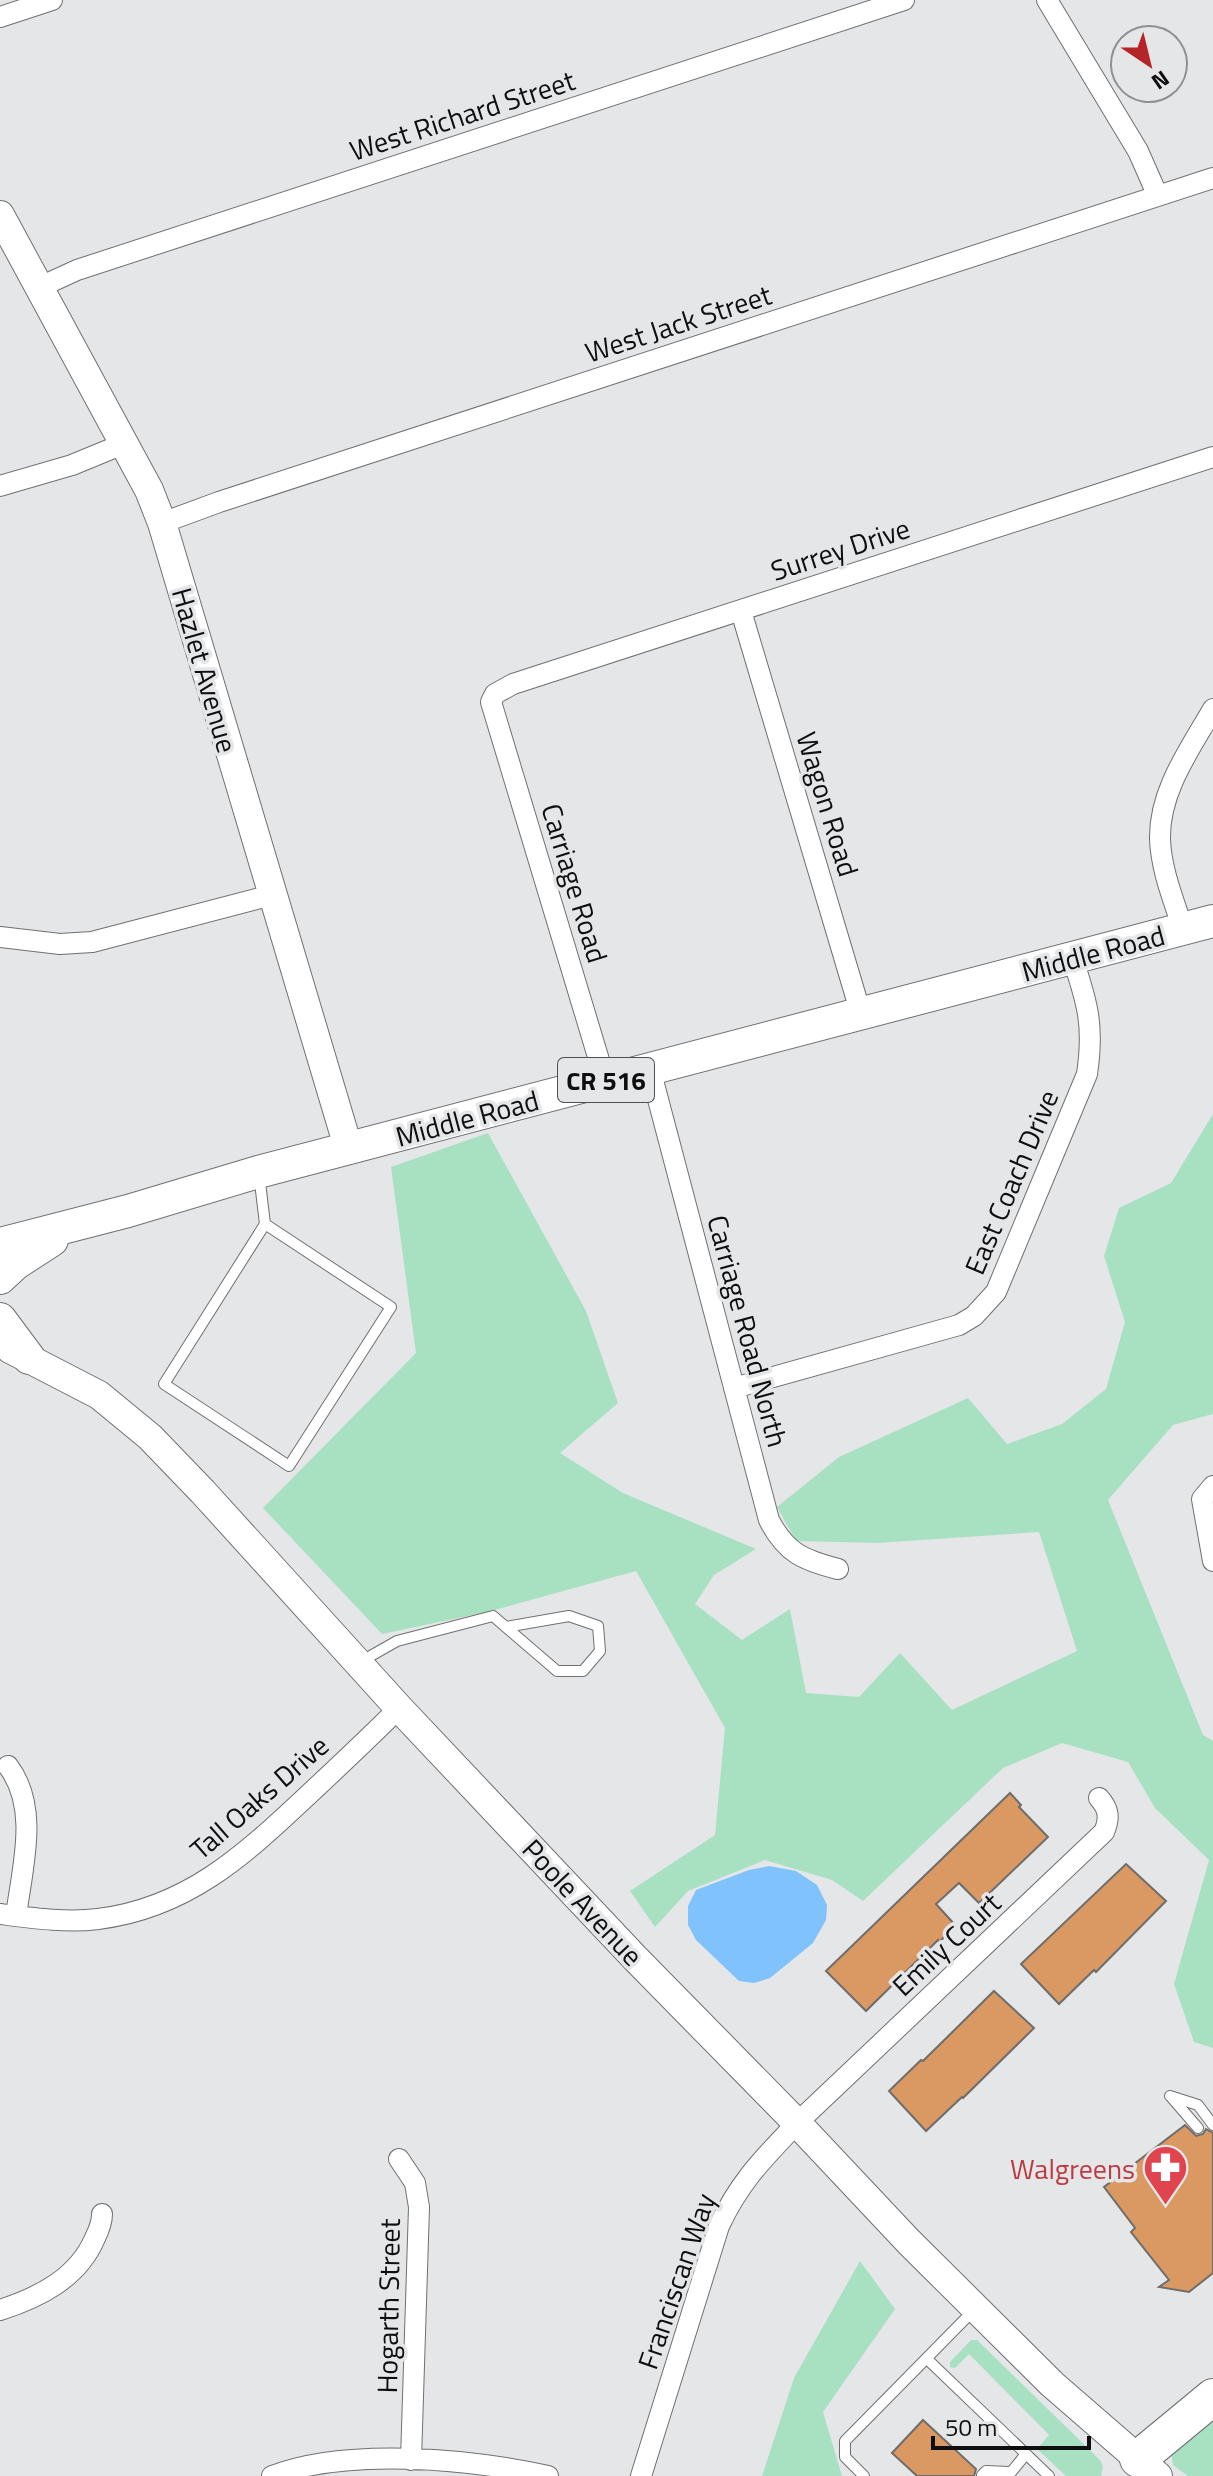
<svg xmlns="http://www.w3.org/2000/svg" width="1213" height="2476" viewBox="0 0 1213 2476" font-family="'Titillium Web',sans-serif">
	<style>
		.green { fill: #a8e1c2 }
		.water { fill: #80c2fb }
		.building { fill: #da9962; stroke: #6e6d6b; stroke-width: 2 }
		.lines { fill: none; stroke-linecap: round; stroke-linejoin: round }
		.lane-casing { stroke: #6f7072; stroke-width: 12 }
		.street-casing { stroke: #6f7072; stroke-width: 22 }
		.secondary-casing { stroke: #6f7072; stroke-width: 30 }
		.primary-casing { stroke: #6f7072; stroke-width: 34 }
		.highway-casing { stroke: #6f7072; stroke-width: 38 }
		.lane { stroke: #fff; stroke-width: 10 }
		.street { stroke: #fff; stroke-width: 20 }
		.secondary { stroke: #fff; stroke-width: 28 }
		.primary { stroke: #fff; stroke-width: 32 }
		.highway { stroke: #fff; stroke-width: 36 }
		.labels { text-anchor: middle; dominant-baseline: central; stroke-width: 7; stroke-linejoin: round; paint-order: stroke }
		.shield { fill: #e5e6e8; stroke: #4e4f50; stroke-width: 2 }
		.shield-label { font-size: 26px; font-weight: bold; fill: #0e0e0f }
		.street-label { font-size: 28px; fill: #0e0e0f; stroke: #e5e6e8 }
		.health-label { font-size: 28px; fill: #be3a42; stroke: #e5e6e8; text-anchor: end }
	</style>
	<rect width="100%" height="100%" fill="#e5e6e8"/>
	<!-- green -->
	<path class="green" d="M1213 1114V1414L1173 1425 1108 1500 1203 1735 1213 1741V2048L1194 2042 1174 1984 1209 1860 1155 1808 1128 1762 1062 1743 1003 1768 863 1901 832 1880 765 1860 688 1891 655 1927 630 1891 715 1835 725 1728 636 1571 487 1612 382 1634 263 1508 416 1353 391 1167 488 1133 586 1311 618 1403 560 1453 623 1493 756 1549 714 1575 695 1604 742 1640 790 1609 806 1693 859 1697 900 1653 952 1710 1077 1651 1039 1532 877 1543 796 1541 777 1507 839 1457 968 1398 1007 1444 1062 1424 1106 1389 1125 1322 1104 1256 1119 1208 1171 1183Z
		M860 2261 895 2309 823 2412 842 2476H762L794 2378Z
		M971 2340H977L1100 2460 1103 2466 1101 2476H1066L1037 2449 1049 2435 969 2354 955 2368 950 2367V2362Z
		M1213 2408V2476H1188L1173 2465 1171 2452Z"/>
	<!-- water -->
	<path class="water" d="M769 1866 796 1871 817 1885 827 1905 826 1920 813 1943 770 1978 754 1983 739 1981 696 1940 688 1925V1906L696 1890 749 1870Z"/>
	<!-- building -->
	<path class="building" d="M1010 1793 1021 1805 1019 1807 1048 1837 979 1903 959 1883 936 1904 956 1926 939 1942 938 1940 866 2011 826 1971Z
		M1126 1864 1166 1901 1096 1972 1094 1970 1059 2004 1021 1964Z
		M994 1991 1034 2028 963 2098 962 2097 926 2131 889 2091 921 2060 923 2061Z
		M1185 2125 1196 2136 1203 2134 1206 2129 1213 2133V2273L1189 2292 1159 2287 1169 2280 1131 2232 1135 2228 1104 2187Z
		M923 2420 976 2469 974 2476H917L892 2453Z"/>
	<g class="lines">
		<defs>
			<path id="lane" d="M259 1174 265 1224 164 1384 289 1466 391 1307 265 1224
				M360 1662 397 1641 493 1616 557 1671H583L600 1651 598 1626 569 1616 506 1627
				M1170 2096 1198 2105 1213 2125
				M1172 2098 1198 2128
				M927 2359 1049 2476
				M982 2475 986 2471 1009 2472
				M864 2476 845 2457V2441L974 2310
				M1008 2476 1026 2454"/>
			<path id="street" d="M1047 0 1138 151 1157 194
				M0 17 52 0
				M40 287 77 270 904 0
				M0 486 72 465 123 444
				M162 523 219 502 1213 178
				M741 611 861 1014
				M1183 929C1174 901 1161 870 1160 839 1159 791 1190 749 1213 709
				M0 937 60 944 92 942 272 895
				M650 1069 769 1520C786 1553 803 1560 838 1569
				M605 1080 491 702 495 694 513 684 1213 457
				M734 1388 959 1325 974 1316 996 1292 1087 1074C1094 1027 1088 1004 1073 960
				M1213 1486 1202 1499 1213 1561
				M8 1766C40 1808 22 1868 16 1916
				M0 1914C32 1918 66 1923 98 1919 187 1908 243 1856 306 1797 337 1768 369 1738 399 1708
				M399 2159 415 2183 419 2207 411 2460
				M0 2310C40 2297 78 2278 95 2238 99 2230 102 2223 102 2214
				M272 2476C349 2447 469 2459 548 2476
				M641 2476 719 2226C740 2181 764 2158 797 2123L1104 1832C1110 1818 1109 1809 1099 1798"/>
			<path id="secondary" d="M0 215 149 490 162 523 349 1150
				M10 1349 99 1395 150 1437 203 1492 399 1708 635 1958 797 2123 909 2242 1052 2384 1158 2476"/>
			<path id="primary" d="M0 1244 128 1211 258 1172 1213 921
				M0 1278 15 1264 52 1240
				M0 1319 29 1358"/>
			<path id="highway" d="M1138 2459 1213 2397"/>
		</defs>
		<!-- lane casing -->
		<use href="#lane" class="lane-casing"/>
		<!-- street casing -->
		<use href="#street" class="street-casing"/>
		<!-- secondary casing -->
		<use href="#secondary" class="secondary-casing"/>
		<!-- primary casing -->
		<use href="#primary" class="primary-casing"/>
		<!-- highway casing -->
		<use href="#highway" class="highway-casing"/>
		<!-- lane -->
		<use href="#lane" class="lane"/>
		<!-- street -->
		<use href="#street" class="street"/>
		<!-- secondary -->
		<use href="#secondary" class="secondary"/>
		<!-- primary -->
		<use href="#primary" class="primary"/>
		<!-- highway -->
		<use href="#highway" class="highway"/>
	</g>
	<!-- icons -->
	<defs>
		<symbol id="pharmacy-pin" viewBox="-11 -11 22 30"><path d="M0 17L-7.5 6A9.5 9.5 0 1 1 7.5 6Z" fill="#e0444e" stroke="#e5e6e8"/><path d="M-2-6h4v4h4v4h-4v4h-4v-4h-4v-4h4Z" fill="#fff"/></symbol>
	</defs>
	<g fill-rule="evenodd">
		<use href="#pharmacy-pin" x="1140" y="2142" width="51" height="69"/>
	</g>
	<g class="labels">
		<!-- shield labels -->
		<rect class="shield" x="558" y="1058" width="96" height="44" rx="6"/>
		<g class="shield-label">
			<text x="606" y="1080">CR 516</text>
		</g>
		<!-- street labels -->
		<g class="street-label">
			<text transform="translate(462 115) rotate(-18)">West Richard Street</text>
			<text transform="translate(678 323) rotate(-18)">West Jack Street</text>
			<text transform="translate(840 549) rotate(-18)">Surrey Drive</text>
			<text transform="translate(205 670) rotate(74)">Hazlet Avenue</text>
			<text transform="translate(828 804) rotate(73)">Wagon Road</text>
			<text transform="translate(575 883) rotate(73)">Carriage Road</text>
			<text transform="translate(1093 953) rotate(-15)">Middle Road</text>
			<text transform="translate(467 1118) rotate(-15)">Middle Road</text>
			<text transform="translate(1011 1182) rotate(-67)">East Coach Drive</text>
			<text transform="translate(748 1331) rotate(75)">Carriage Road North</text>
			<text transform="translate(259 1797) rotate(-41)">Tall Oaks Drive</text>
			<text transform="translate(583 1902) rotate(47)">Poole Avenue</text>
			<text transform="translate(946 1944) rotate(-43)">Emily Court</text>
			<text transform="translate(676 2281) rotate(-71)">Franciscan Way</text>
			<text transform="translate(388 2306) rotate(-89)">Hogarth Street</text>
		</g>
		<!-- health labels -->
		<g class="health-label">
			<text x="1135" y="2168">Walgreens</text>
		</g>
	</g>
	<!-- north arrow -->
	<g transform="translate(1149 64) rotate(145)"><circle r="38" fill="#e5e6e8" stroke="#8f9091" stroke-width="2"/>
	<path d="M0-6L14 30L0 20L-14 30Z" fill="#b42428"/>
	<text y="-12" font-size="22" font-weight="bold" text-anchor="middle" fill="#0e0e0f">N</text>
	</g>
	<!-- scale -->
	<path d="M933 2436v12h156v-12" fill="none" stroke="#0e0e0f" stroke-width="4"/>
	<text x="945" y="2436" font-size="24" fill="#0e0e0f" stroke="#e5e6e8" stroke-width="6" paint-order="stroke">50 m</text>
</svg>
